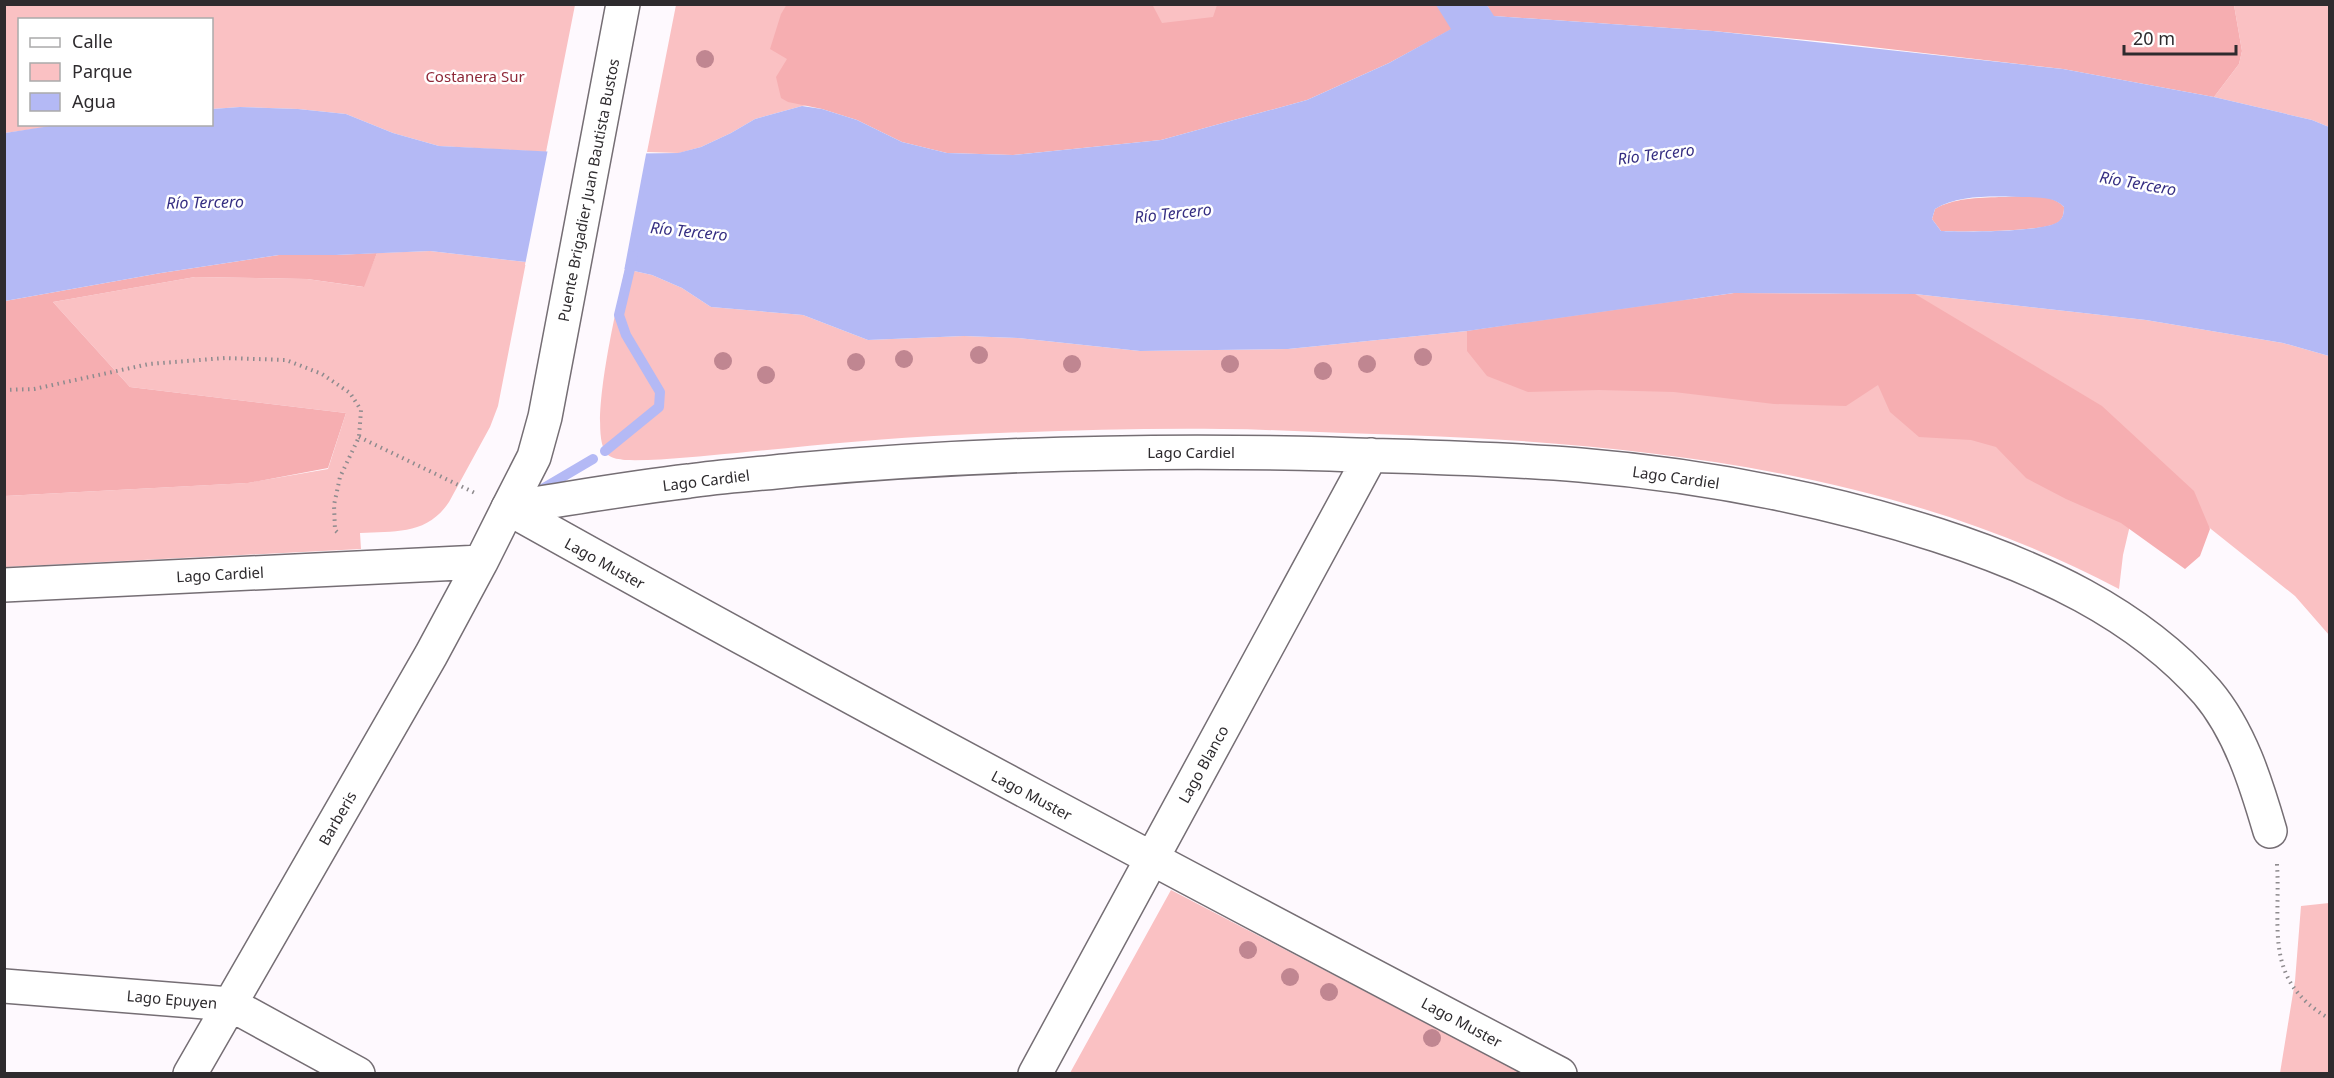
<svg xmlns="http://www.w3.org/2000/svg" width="2334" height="1078" viewBox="0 0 2334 1078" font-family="'Noto Sans',sans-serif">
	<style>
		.green { fill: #fac1c3 }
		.forest { fill: #f6aeb1 }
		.water { fill: #b4b9f5; fill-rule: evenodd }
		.pier { fill: #fef9fe }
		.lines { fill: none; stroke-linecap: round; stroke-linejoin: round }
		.stream { stroke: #b4b9f5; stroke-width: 10 }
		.minor-casing { stroke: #756e74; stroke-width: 36 }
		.tertiary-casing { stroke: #756e74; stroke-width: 36 }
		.path { stroke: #8e8b8e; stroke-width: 4; stroke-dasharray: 1.5 4.5; stroke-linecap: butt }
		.minor { stroke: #fff; stroke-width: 33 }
		.tertiary { stroke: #fff; stroke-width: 33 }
		.tree { fill: #c08691 }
		.labels { text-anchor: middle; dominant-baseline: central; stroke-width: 5; stroke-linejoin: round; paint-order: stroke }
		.park-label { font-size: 15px; fill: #8e2838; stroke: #fff }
		.street-label { font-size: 15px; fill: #2e2b2e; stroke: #fff }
		.water-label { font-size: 16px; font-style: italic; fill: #352e82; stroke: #fff }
	</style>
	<rect width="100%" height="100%" fill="#fef9fe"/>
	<!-- green -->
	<path class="green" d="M4 5H575L546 152 439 146 393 133 346 114 298 109 240 107 212 109V20H20V124L63 125 5 133Z
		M676 5H1356L802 106 755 119 731 133 701 147 679 153 647 152Z
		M2234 5H2329V127L2312 120 2214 97 2239 64 2242 51Z
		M430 251 526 262 498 406 490 427 449 502C427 535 396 531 360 533L361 549 5 567V496L247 483 328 469 346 413 130 387 53 302 195 277 307 279 363 287 377 253Z
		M625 269 652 275 682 288 711 307 803 315 868 340 964 336 1018 338 1140 351 1288 349 1467 331 1672 300 1854 293 1915 294 2146 320 2283 343 2329 356V635L2295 596 2142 474 2123 555 2119 589C1882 463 1607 440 1344 433 1303 432 1263 429 1222 429 1133 428 1043 431 953 435 881 438 809 446 737 453 700 456 662 461 625 460 619 459 613 459 608 455 585 436 619 299 625 269Z
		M1171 890 1521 1073H1070Z
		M2329 903V1073H2280L2295 981 2301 906Z"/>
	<!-- forest -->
	<path class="forest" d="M787 4H1152L1162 23 1213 17 1217 5 1436 4 1452 29 1389 63 1307 100 1161 140 1013 155 947 153 902 142 857 120 822 109 788 102 781 98 776 77 787 59 770 49 781 14Z
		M1487 5H2234L2242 51 2239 64 2214 97 2063 69 1828 42 1713 31 1493 16Z
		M1999 197C2017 197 2051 191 2064 207 2064 213 2063 220 2057 223 2041 232 1962 232 1941 231L1932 219 1935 209C1953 198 1978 198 1999 197Z
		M377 253 364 287 307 279 195 277 53 302 130 387 346 413 328 468 248 483 5 496V301L161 273 279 255H336Z
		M1734 293 1915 294 2102 406 2194 491 2210 529 2200 556 2185 569 2121 523 2066 499 2026 478 1996 447 1971 440 1919 437 1890 412 1878 385 1846 406 1774 404 1674 392 1599 390 1528 392 1487 376 1467 351V331Z"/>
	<!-- water -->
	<path class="water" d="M1436 5H1487L1494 16 1713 31 2063 69 2214 97 2312 120 2329 127V356L2283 343 2146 320 1915 294 1734 293 1467 331 1288 349 1140 351 1018 338 964 336 868 340 803 315 711 307 682 288 652 275 625 269 526 262 430 251 336 255H279L161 273 5 301V133L63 124H212V109L240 107 298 109 346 114 393 133 439 146 597 154 678 153 701 147 731 133 755 119 802 106 822 109 857 120 902 142 947 153 1013 155 1161 140 1307 100 1389 63 1451 29ZM2030 197C2042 198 2055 197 2064 207 2064 213 2063 220 2056 223 2039 232 1962 232 1941 231L1932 219 1935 209C1961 193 2000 197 2030 197Z"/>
	<!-- pier -->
	<path class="pier" d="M548 149 597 151 647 149 624 271 525 265Z"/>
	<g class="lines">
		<!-- stream -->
		<path class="stream" d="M605 451 659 407 660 392 626 335 619 315 633 256
			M537 492 593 459"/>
		<defs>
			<path id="minor" d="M508 508C856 703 1208 889 1560 1074
				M4 585 481 562 508 508C568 499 628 488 689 481 723 476 759 474 794 470 972 454 1151 449 1330 454 1413 457 1497 458 1580 465 1700 475 1821 498 1937 535 2036 567 2137 612 2207 692 2240 731 2256 783 2270 831
				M4 986 230 1004 358 1074
				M190 1074 431 655 481 562
				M1035 1074 1371 455"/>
			<path id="tertiary" d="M508 508 534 457 545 417 623 4"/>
		</defs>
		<!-- minor casing -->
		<use href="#minor" class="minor-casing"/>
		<!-- tertiary casing -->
		<use href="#tertiary" class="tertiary-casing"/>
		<!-- path -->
		<path class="path" d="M4 390 34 389 149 364 225 358 286 360 322 374 350 393 361 410 359 437 340 477 334 505 335 530 338 533
			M359 437 475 493
			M2277 864C2281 928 2262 980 2330 1019"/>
		<!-- minor -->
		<use href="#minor" class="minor"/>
		<!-- tertiary -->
		<use href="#tertiary" class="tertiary"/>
	</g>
	<!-- trees -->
	<g class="tree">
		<circle cx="705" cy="59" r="9"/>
		<circle cx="979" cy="355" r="9"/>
		<circle cx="1423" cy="357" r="9"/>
		<circle cx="904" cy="359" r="9"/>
		<circle cx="723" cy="361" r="9"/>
		<circle cx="856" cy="362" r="9"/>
		<circle cx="1072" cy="364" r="9"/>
		<circle cx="1230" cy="364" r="9"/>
		<circle cx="1367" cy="364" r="9"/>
		<circle cx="1323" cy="371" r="9"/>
		<circle cx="766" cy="375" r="9"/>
		<circle cx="1248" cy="950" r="9"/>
		<circle cx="1290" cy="977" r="9"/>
		<circle cx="1329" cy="992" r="9"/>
		<circle cx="1432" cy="1038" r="9"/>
	</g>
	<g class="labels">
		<!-- park labels -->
		<g class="park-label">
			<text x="475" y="76">Costanera Sur</text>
		</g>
		<!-- street labels -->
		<g class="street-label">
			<text transform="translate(588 190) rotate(-79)">Puente Brigadier Juan Bautista Bustos</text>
			<text x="1191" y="452">Lago Cardiel</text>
			<text transform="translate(1676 477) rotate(8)">Lago Cardiel</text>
			<text transform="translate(706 480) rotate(-7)">Lago Cardiel</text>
			<text transform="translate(605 563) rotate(29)">Lago Muster</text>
			<text transform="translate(220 574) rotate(-3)">Lago Cardiel</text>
			<text transform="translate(1203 764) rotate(-61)">Lago Blanco</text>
			<text transform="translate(1032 795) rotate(28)">Lago Muster</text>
			<text transform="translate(337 818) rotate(-60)">Barberis</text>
			<text transform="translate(172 999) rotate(5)">Lago Epuyen</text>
			<text transform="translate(1462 1022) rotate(28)">Lago Muster</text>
		</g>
		<!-- water labels -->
		<g class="water-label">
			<text transform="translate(1656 154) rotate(-7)">Río Tercero</text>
			<text transform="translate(2138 183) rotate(10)">Río Tercero</text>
			<text transform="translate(205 202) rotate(-1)">Río Tercero</text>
			<text transform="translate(1173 213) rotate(-6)">Río Tercero</text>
			<text transform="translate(689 231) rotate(6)">Río Tercero</text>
		</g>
	</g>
	<!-- border -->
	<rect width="2334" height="1078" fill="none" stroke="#2e2b2e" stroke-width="12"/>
	<!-- legend -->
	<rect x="18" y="18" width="195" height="108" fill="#ffffff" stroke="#abaaab" stroke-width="1.5"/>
	<rect x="30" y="38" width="30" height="9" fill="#ffffff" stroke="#abaaab" stroke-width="1.5"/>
	<text x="72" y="48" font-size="18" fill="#2e2b2e">Calle</text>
	<rect x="30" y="63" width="30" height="18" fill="#fac1c3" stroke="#abaaab" stroke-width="1.5"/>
	<text x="72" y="78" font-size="18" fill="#2e2b2e">Parque</text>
	<rect x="30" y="93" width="30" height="18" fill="#b4b9f5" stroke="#abaaab" stroke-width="1.5"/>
	<text x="72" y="108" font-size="18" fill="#2e2b2e">Agua</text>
	<!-- scale -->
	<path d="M2124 45v9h112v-9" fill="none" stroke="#2e2b2e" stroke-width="3"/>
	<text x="2133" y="45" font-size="18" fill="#2e2b2e" stroke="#ffffff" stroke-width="4.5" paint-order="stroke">20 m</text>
</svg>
